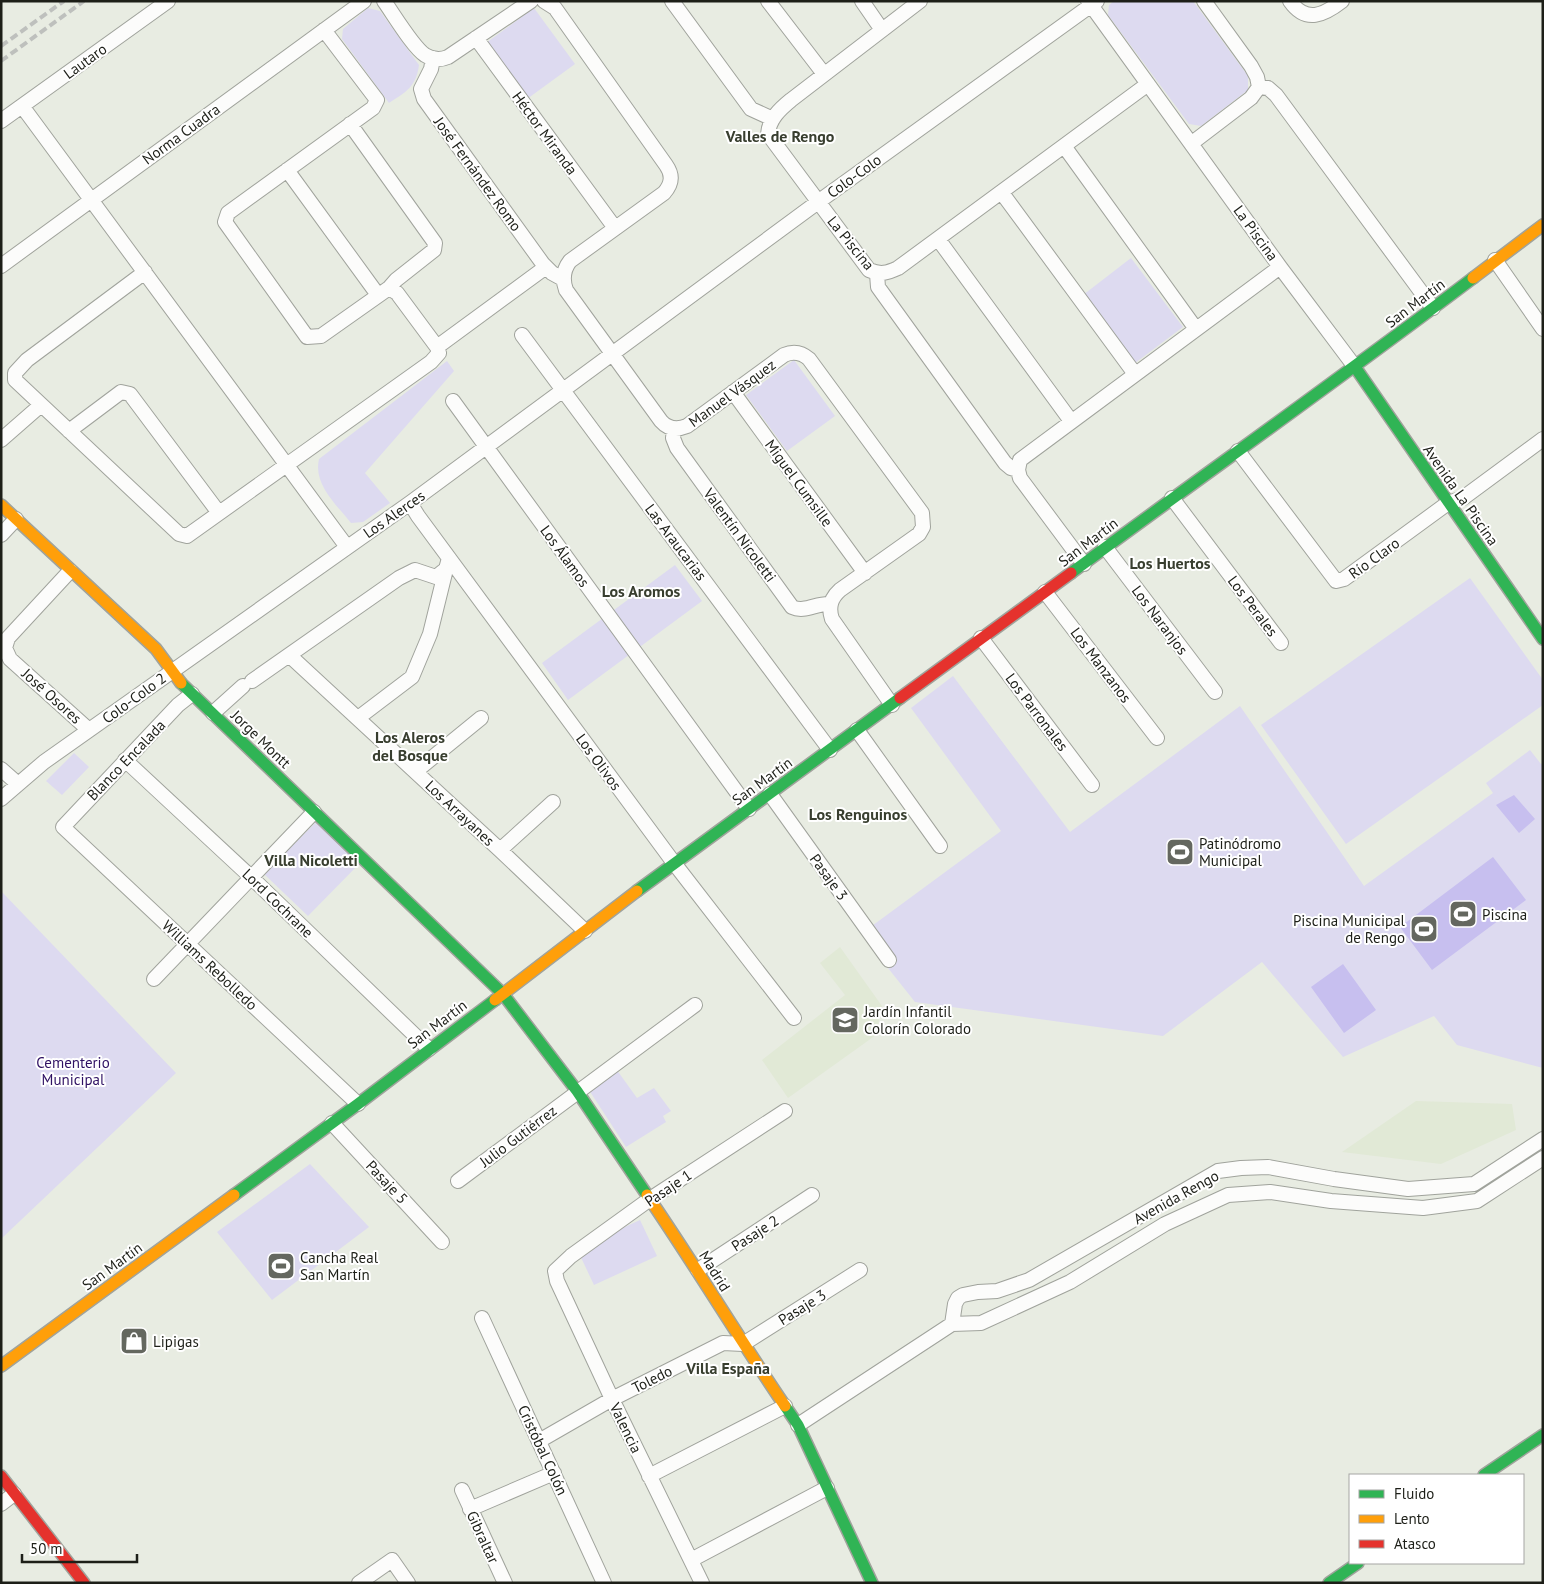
<svg xmlns="http://www.w3.org/2000/svg" width="1544" height="1584" viewBox="0 0 1544 1584" font-family="'PT Sans',sans-serif">
	<style>
		.built { fill: #e1e9d6 }
		.green { fill: #dddaf0 }
		.water { fill: #c7bfef }
		.lines { fill: none; stroke-linecap: round; stroke-linejoin: round }
		.street-casing { stroke: #a0a39c; stroke-width: 16 }
		.fast-casing { stroke: #a0a39c; stroke-width: 14 }
		.slow-casing { stroke: #a0a39c; stroke-width: 14 }
		.jam-casing { stroke: #a0a39c; stroke-width: 14 }
		.street { stroke: #fcfcfb; stroke-width: 14 }
		.fast { stroke: #30b455; stroke-width: 11 }
		.slow { stroke: #ff9f0a; stroke-width: 11 }
		.jam { stroke: #e5322d; stroke-width: 11 }
		.rail { stroke: #bec0bd; stroke-width: 4; stroke-dasharray: 8 4; stroke-linecap: butt }
		.labels { text-anchor: middle; dominant-baseline: central; stroke-width: 4; stroke-linejoin: round; paint-order: stroke }
		.street-label { font-size: 15px; fill: #1d1f18; stroke: #fff }
		.poi-label { font-size: 15px; fill: #1d1f18; stroke: #fff; text-anchor: start }
		.park-label { font-size: 15px; fill: #2f1163; stroke: #fff }
		.neighbourhood-label { font-size: 16px; font-weight: bold; fill: #383e2f; stroke: #fff }
	</style>
	<rect width="100%" height="100%" fill="#e8ece2"/>
	<!-- built -->
	<path class="built" d="M840 947 882 1006 876 1035 788 1098 762 1060 845 995 820 963Z
		M1416 1101 1512 1104 1516 1130 1441 1164 1342 1152Z"/>
	<!-- green -->
	<path class="green" d="M1114 1H1193L1248 76V90L1201 126 1189 124 1108 15 1109 5Z
		M368 8 380 11 419 65C416 87 406 92 389 103L342 39 343 29Z
		M534 8 575 64 527 99 486 43Z
		M1131 258 1183 327 1135 363 1083 295Z
		M794 360 835 416 787 451 746 395Z
		M447 361 454 371 365 473 390 503 363 522 351 523C336 504 313 484 319 459Z
		M675 565 702 601 568 700 542 663Z
		M1470 578 1543 680V705L1346 844 1261 725Z
		M953 676 1070 832 1240 706 1364 886 1493 793 1486 783 1530 750 1541 764 1543 763V1068L1457 1045 1434 1016 1343 1057 1262 962 1163 1036 915 1002 861 934 1001 831 911 708Z
		M74 753 89 767 62 795 46 781Z
		M318 820 361 862 308 916 264 874Z
		M1 891 176 1073 1 1239Z
		M614 1066 637 1098 654 1088 671 1111 663 1116 666 1122 626 1147 587 1087Z
		M310 1164 369 1227 272 1300 217 1232Z
		M640 1220 657 1256 594 1285 577 1249Z"/>
	<!-- water -->
	<path class="water" d="M1514 795 1535 819 1519 833 1496 805Z
		M1493 857 1526 900 1432 970 1400 927Z
		M1343 964 1376 1010 1344 1033 1311 987Z"/>
	<g class="lines">
		<defs>
			<path id="street" d="M384 1C394 15 413 47 425 55 433 60 441 60 448 57L531 1
				M544 1 555 8 666 165C673 175 672 184 664 193L570 261C563 270 562 279 566 290L661 421C668 429 677 430 687 426L784 355C793 351 801 352 809 359L922 513 923 527 919 534 840 590C831 598 828 607 832 619L892 705
				M672 1 751 109 773 119
				M768 1 824 74
				M862 1 882 30
				M920 1 791 100C780 109 769 119 768 134L869 270C881 275 887 273 898 268L1148 84
				M1088 1 1280 267 1355 367
				M1204 1 1251 66 1257 77 1259 87
				M1290 1C1306 24 1324 15 1342 1
				M324 30 377 100 373 108 228 213 225 222 307 337 321 336 389 288 396 280 434 250 435 243 350 124
				M476 38 615 228
				M433 58 431 69 421 89 424 99 543 264 552 273 563 279
				M1259 87 1268 88 1276 95 1433 308
				M22 106 347 547
				M1 121 168 1
				M1192 143 1251 98 1259 87
				M1064 146 1196 329
				M287 170 378 295
				M1002 193 1135 374
				M938 239 1071 421
				M1495 260 1543 329
				M1 266 364 1
				M145 272 27 360 15 373V380L179 534 187 536 431 362 439 353 437 347 397 293 389 288
				M877 274 878 287 1005 463 1011 468 1018 470
				M522 335 830 750
				M437 347 546 267
				M733 392 865 573
				M453 401 749 809
				M674 429 673 438 677 448 792 607C805 613 816 603 830 604
				M69 431 121 392 130 394 219 513
				M1 440 41 405
				M1238 451 1336 581 1344 579 1448 503 1463 498 1543 439
				M1172 498 1281 643
				M410 503 418 516 674 863 794 1018
				M1 535 16 519
				M1105 547 1215 692
				M1084 564 1020 478 1018 470 1020 460 1280 267
				M70 571 8 638 5 648 10 659 89 730
				M1045 592 1157 738
				M981 638 1092 785
				M289 655 500 850 585 931
				M252 681 399 578 415 570 436 577 446 569 449 558
				M192 694 178 705 63 827 358 1104
				M213 713 243 686
				M358 718 412 677 430 634 446 569
				M857 730 940 846
				M125 760 252 878 429 1049
				M1 769 18 784
				M416 771 481 718
				M770 794 889 960
				M1 799 44 762 410 503 818 202 1097 1
				M500 850 553 802
				M154 979 314 812
				M332 1123 442 1242
				M458 1181 695 1005
				M698 1270 812 1195
				M482 1318 604 1583
				M952 1324 955 1304 958 1298 963 1295 978 1292 997 1291 1029 1280 1218 1171 1241 1168 1268 1167 1334 1179 1408 1189 1474 1184 1543 1139
				M798 1425 952 1324 981 1323 1070 1282 1165 1224 1228 1195 1270 1192 1331 1201 1423 1208 1477 1201 1543 1158
				M539 1441 612 1399 723 1343 743 1344 860 1270
				M649 1476 785 1406
				M462 1490 505 1583
				M1 1504 14 1494
				M470 1509 554 1473
				M691 1560 827 1488
				M359 1583 392 1560 408 1583
				M702 1583 612 1399 557 1281 555 1271 571 1256 650 1199 785 1111"/>
			<path id="fast" d="M1355 367 1543 639
				M1071 573C1205 474 1341 378 1473 278
				M181 683 503 994 577 1091 647 1195
				M637 891 900 698
				M234 1195 358 1104 495 1000
				M785 1406 798 1425 872 1583
				M1484 1475 1543 1435
				M1329 1583 1358 1563"/>
			<path id="slow" d="M1473 278 1543 225
				M1 505 156 649 181 683
				M495 1000 637 891
				M647 1195C695 1265 738 1337 785 1406
				M1 1366 234 1195"/>
			<path id="jam" d="M900 698 1071 573
				M1 1476 84 1583"/>
		</defs>
		<!-- street casing -->
		<use href="#street" class="street-casing"/>
		<!-- fast casing -->
		<use href="#fast" class="fast-casing"/>
		<!-- slow casing -->
		<use href="#slow" class="slow-casing"/>
		<!-- jam casing -->
		<use href="#jam" class="jam-casing"/>
		<!-- street -->
		<use href="#street" class="street"/>
		<!-- fast -->
		<use href="#fast" class="fast"/>
		<!-- slow -->
		<use href="#slow" class="slow"/>
		<!-- jam -->
		<use href="#jam" class="jam"/>
		<!-- rail -->
		<path class="rail" d="M1 46 64 1
			M1 61 84 1"/>
	</g>
	<!-- icons -->
	<defs>
		<symbol id="stadium-square" viewBox="-11 -11 22 22"><rect x="-9" y="-9" width="18" height="18" rx="4" fill="#64675f" stroke="#fff"/><path d="M0-5a6.5 5 0 1 0 0 10a6.5 5 0 1 0 0-10ZM-3.5-1.8h7v3.6h-7Z" fill="#fff"/></symbol>
		<symbol id="school-square" viewBox="-11 -11 22 22"><rect x="-9" y="-9" width="18" height="18" rx="4" fill="#64675f" stroke="#fff"/><path d="M0-5L7-2L0 1L-7-2ZM-4 1L0 2.5L4 1V4Q0 6-4 4Z" fill="#fff"/></symbol>
		<symbol id="shop-square" viewBox="-11 -11 22 22"><rect x="-9" y="-9" width="18" height="18" rx="4" fill="#64675f" stroke="#fff"/><path d="M-5-2.5h2.3a2.7 3.5 0 0 1 5.4 0H5L5.5 6h-11ZM-1.5-2.5h3a1.5 2.3 0 0 0-3 0Z" fill="#fff"/></symbol>
	</defs>
	<g fill-rule="evenodd">
		<use href="#stadium-square" x="1164" y="836" width="32" height="32"/>
		<use href="#stadium-square" x="1447" y="898" width="32" height="32"/>
		<use href="#stadium-square" x="1408" y="913" width="32" height="32"/>
		<use href="#school-square" x="829" y="1004" width="32" height="32"/>
		<use href="#stadium-square" x="265" y="1250" width="32" height="32"/>
		<use href="#shop-square" x="118" y="1325" width="32" height="32"/>
	</g>
	<g class="labels">
		<!-- street labels -->
		<g class="street-label">
			<text transform="translate(85 61) rotate(-36)">Lautaro</text>
			<text transform="translate(545 133) rotate(54)">Héctor Miranda</text>
			<text transform="translate(181 134) rotate(-36)">Norma Cuadra</text>
			<text transform="translate(478 174) rotate(54)">José Fernández Romo</text>
			<text transform="translate(854 176) rotate(-36)">Colo-Colo</text>
			<text transform="translate(1256 233) rotate(54)">La Piscina</text>
			<text transform="translate(851 243) rotate(51)">La Piscina</text>
			<text transform="translate(1415 303) rotate(-37)">San Martín</text>
			<text transform="translate(732 393) rotate(-36)">Manuel Vásquez</text>
			<text transform="translate(799 483) rotate(54)">Miguel Cumsille</text>
			<text transform="translate(1461 495) rotate(55)">Avenida La Piscina</text>
			<text transform="translate(394 514) rotate(-35)">Los Alerces</text>
			<text transform="translate(740 535) rotate(54)">Valentín Nicoletti</text>
			<text transform="translate(676 542) rotate(53)">Las Araucarias</text>
			<text transform="translate(1088 542) rotate(-37)">San Martín</text>
			<text transform="translate(565 556) rotate(54)">Los Álamos</text>
			<text transform="translate(1374 558) rotate(-36)">Río Claro</text>
			<text transform="translate(1253 606) rotate(53)">Los Perales</text>
			<text transform="translate(1160 620) rotate(53)">Los Naranjos</text>
			<text transform="translate(1101 665) rotate(53)">Los Manzanos</text>
			<text transform="translate(52 696) rotate(42)">José Osores</text>
			<text transform="translate(134 698) rotate(-36)">Colo-Colo 2</text>
			<text transform="translate(1037 712) rotate(53)">Los Parronales</text>
			<text transform="translate(261 739) rotate(44)">Jorge Montt</text>
			<text transform="translate(126 760) rotate(-46)">Blanco Encalada</text>
			<text transform="translate(599 762) rotate(54)">Los Olivos</text>
			<text transform="translate(762 781) rotate(-36)">San Martín</text>
			<text transform="translate(460 813) rotate(43)">Los Arrayanes</text>
			<text transform="translate(829 877) rotate(54)">Pasaje 3</text>
			<text transform="translate(278 903) rotate(44)">Lord Cochrane</text>
			<text transform="translate(210 965) rotate(43)">Williams Rebolledo</text>
			<text transform="translate(437 1024) rotate(-37)">San Martín</text>
			<text transform="translate(518 1136) rotate(-37)">Julio Gutiérrez</text>
			<text transform="translate(387 1182) rotate(47)">Pasaje 5</text>
			<text transform="translate(668 1188) rotate(-34)">Pasaje 1</text>
			<text transform="translate(1176 1197) rotate(-29)">Avenida Rengo</text>
			<text transform="translate(755 1233) rotate(-33)">Pasaje 2</text>
			<text transform="translate(112 1266) rotate(-36)">San Martín</text>
			<text transform="translate(715 1271) rotate(58)">Madrid</text>
			<text transform="translate(802 1307) rotate(-32)">Pasaje 3</text>
			<text transform="translate(652 1379) rotate(-27)">Toledo</text>
			<text transform="translate(626 1428) rotate(64)">Valencia</text>
			<text transform="translate(543 1450) rotate(65)">Cristóbal Colón</text>
			<text transform="translate(483 1537) rotate(65)">Gibraltar</text>
		</g>
		<!-- poi labels -->
		<g class="poi-label">
			<text x="1199" y="843">Patinódromo<tspan x="1199" dy="17">Municipal</tspan></text>
			<text x="1482" y="914">Piscina</text>
			<text x="1405" y="920" text-anchor="end">Piscina Municipal<tspan x="1405" dy="17">de Rengo</tspan></text>
			<text x="864" y="1011">Jardín Infantil<tspan x="864" dy="17">Colorín Colorado</tspan></text>
			<text x="300" y="1257">Cancha Real<tspan x="300" dy="17">San Martín</tspan></text>
			<text x="153" y="1341">Lipigas</text>
		</g>
		<!-- park labels -->
		<g class="park-label">
			<text x="73" y="1062">Cementerio<tspan x="73" dy="17">Municipal</tspan></text>
		</g>
		<!-- neighbourhood labels -->
		<g class="neighbourhood-label">
			<text x="780" y="136">Valles de Rengo</text>
			<text x="1170" y="563">Los Huertos</text>
			<text x="641" y="591">Los Aromos</text>
			<text x="410" y="737">Los Aleros<tspan x="410" dy="18">del Bosque</tspan></text>
			<text x="858" y="814">Los Renguinos</text>
			<text x="311" y="860">Villa Nicoletti</text>
			<text x="728" y="1368">Villa España</text>
		</g>
	</g>
	<!-- border -->
	<rect width="1544" height="1584" fill="none" stroke="#1d1f18" stroke-width="5"/>
	<!-- legend -->
	<rect x="1349" y="1474" width="175" height="90" fill="#ffffff" stroke="#a5a5a3"/>
	<rect x="1359" y="1490" width="25" height="8" fill="#30b455" stroke="#a5a5a3"/>
	<text x="1394" y="1499" font-size="15" fill="#1d1f18">Fluido</text>
	<rect x="1359" y="1515" width="25" height="8" fill="#ff9f0a" stroke="#a5a5a3"/>
	<text x="1394" y="1524" font-size="15" fill="#1d1f18">Lento</text>
	<rect x="1359" y="1540" width="25" height="8" fill="#e5322d" stroke="#a5a5a3"/>
	<text x="1394" y="1549" font-size="15" fill="#1d1f18">Atasco</text>
	<!-- scale -->
	<path d="M22 1554v8h115v-8" fill="none" stroke="#1d1f18" stroke-width="2.5"/>
	<text x="30" y="1554" font-size="15" fill="#1d1f18" stroke="#ffffff" stroke-width="4" paint-order="stroke">50 m</text>
</svg>
